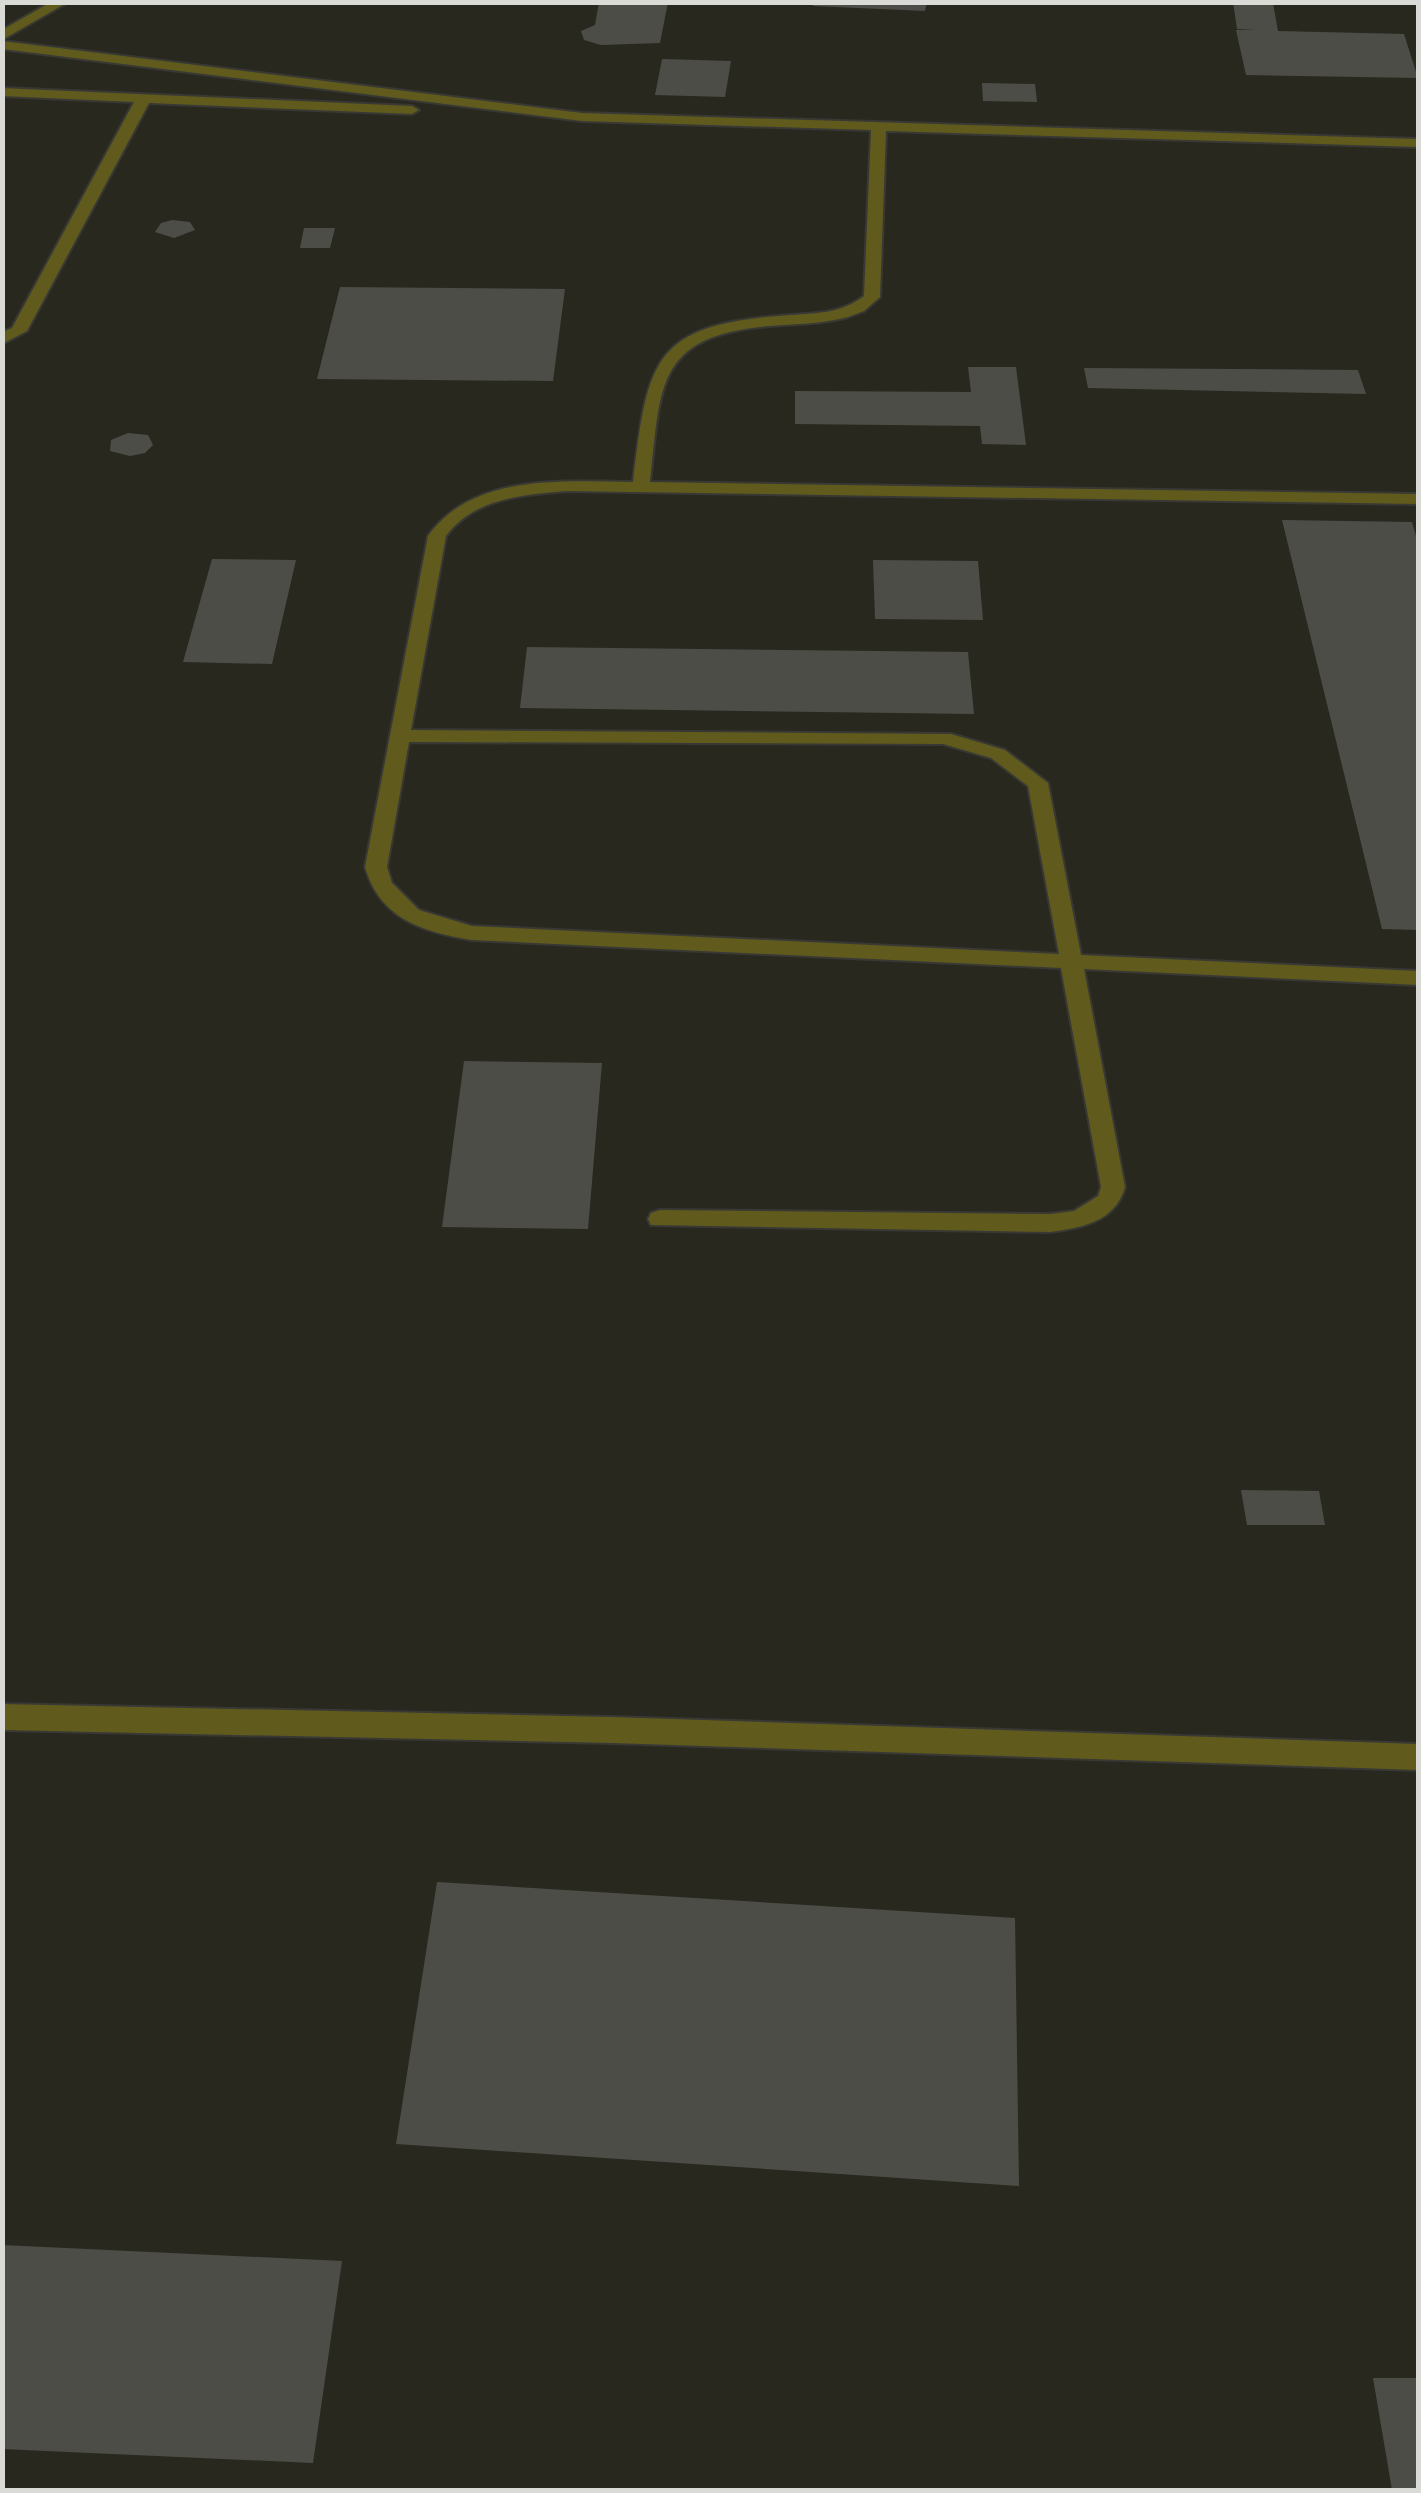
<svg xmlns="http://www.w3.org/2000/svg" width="1421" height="2493" viewBox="0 0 1421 2493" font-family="Barlow,sans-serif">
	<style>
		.built { fill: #29281f }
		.building { fill: #4d4d48 }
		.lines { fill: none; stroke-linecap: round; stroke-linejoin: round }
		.minor-casing { stroke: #383834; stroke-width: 4 }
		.minor { fill: #605a1c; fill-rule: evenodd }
	</style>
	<rect width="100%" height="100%" fill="#1e1e1a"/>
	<!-- built -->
	<path class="built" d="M3 3H1418V2490H3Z"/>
	<!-- building -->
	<path class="building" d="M599 2H668L660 43 601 45 584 40 581 31 595 25Z
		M813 2H927L925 11 813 6Z
		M1233 2 1273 3 1278 31 1404 34 1418 78 1246 75 1236 30 1256 29H1237Z
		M662 59 731 61 725 97 655 95Z
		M982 83 1035 84 1037 102 983 101Z
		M172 220 190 222 195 230 174 238 155 232 161 223Z
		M304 228H335L330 248H300Z
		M340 287 565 289 553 381 317 379Z
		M968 367H1016L1026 445 982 444 980 426 795 424V391L971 392Z
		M1084 368 1358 370 1366 394 1088 388Z
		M128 433 148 435 153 445 145 453 130 456 110 451 111 440Z
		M1282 520 1412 522 1418 543V930L1382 929Z
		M212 559 296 560 272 664 183 662Z
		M873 560 978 561 983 620 875 619Z
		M527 647 968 652 974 714 520 708Z
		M464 1061 602 1063 588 1229 442 1227Z
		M1241 1490 1319 1491 1325 1525H1247Z
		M437 1882 1015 1918 1019 2186 396 2144Z
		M2 2245 342 2261 313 2463 2 2449Z
		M1373 2378H1418V2490H1392Z"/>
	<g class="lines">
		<defs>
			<path id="minor" d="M51 2H68L2 40V30Z
				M2 41 582 113 1418 139V147L886 131 880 297 864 311 848 317C822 324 796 324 770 326 655 336 661 385 650 482L1418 494V504L566 491C522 495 474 498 446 536L411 730 951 734 1005 750 1048 783 1081 955 1418 971V985L1084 969 1125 1187C1116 1221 1082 1228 1050 1232L651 1225 648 1219 651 1213 660 1210 1050 1214 1074 1211 1098 1196 1101 1187 1061 968 472 940C423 932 380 919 365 867L428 536C473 473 563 481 633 482 648 356 654 324 791 315 818 313 842 313 864 296L871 130 582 121 2 49ZM409 742 943 744 991 758 1028 786 1059 954 472 926 419 910 392 883 387 867Z
				M2 88 412 106 419 110 412 114 149 103 27 331 2 344V332L12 328 134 102 2 96Z
				M2 1704 612 1717 1418 1744V1770L612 1743 2 1730Z"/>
		</defs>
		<!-- minor casing -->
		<use href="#minor" class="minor-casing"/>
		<!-- minor -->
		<use href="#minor" class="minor"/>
	</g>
	<!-- border -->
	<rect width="1421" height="2493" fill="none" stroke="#dadad7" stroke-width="10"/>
</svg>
